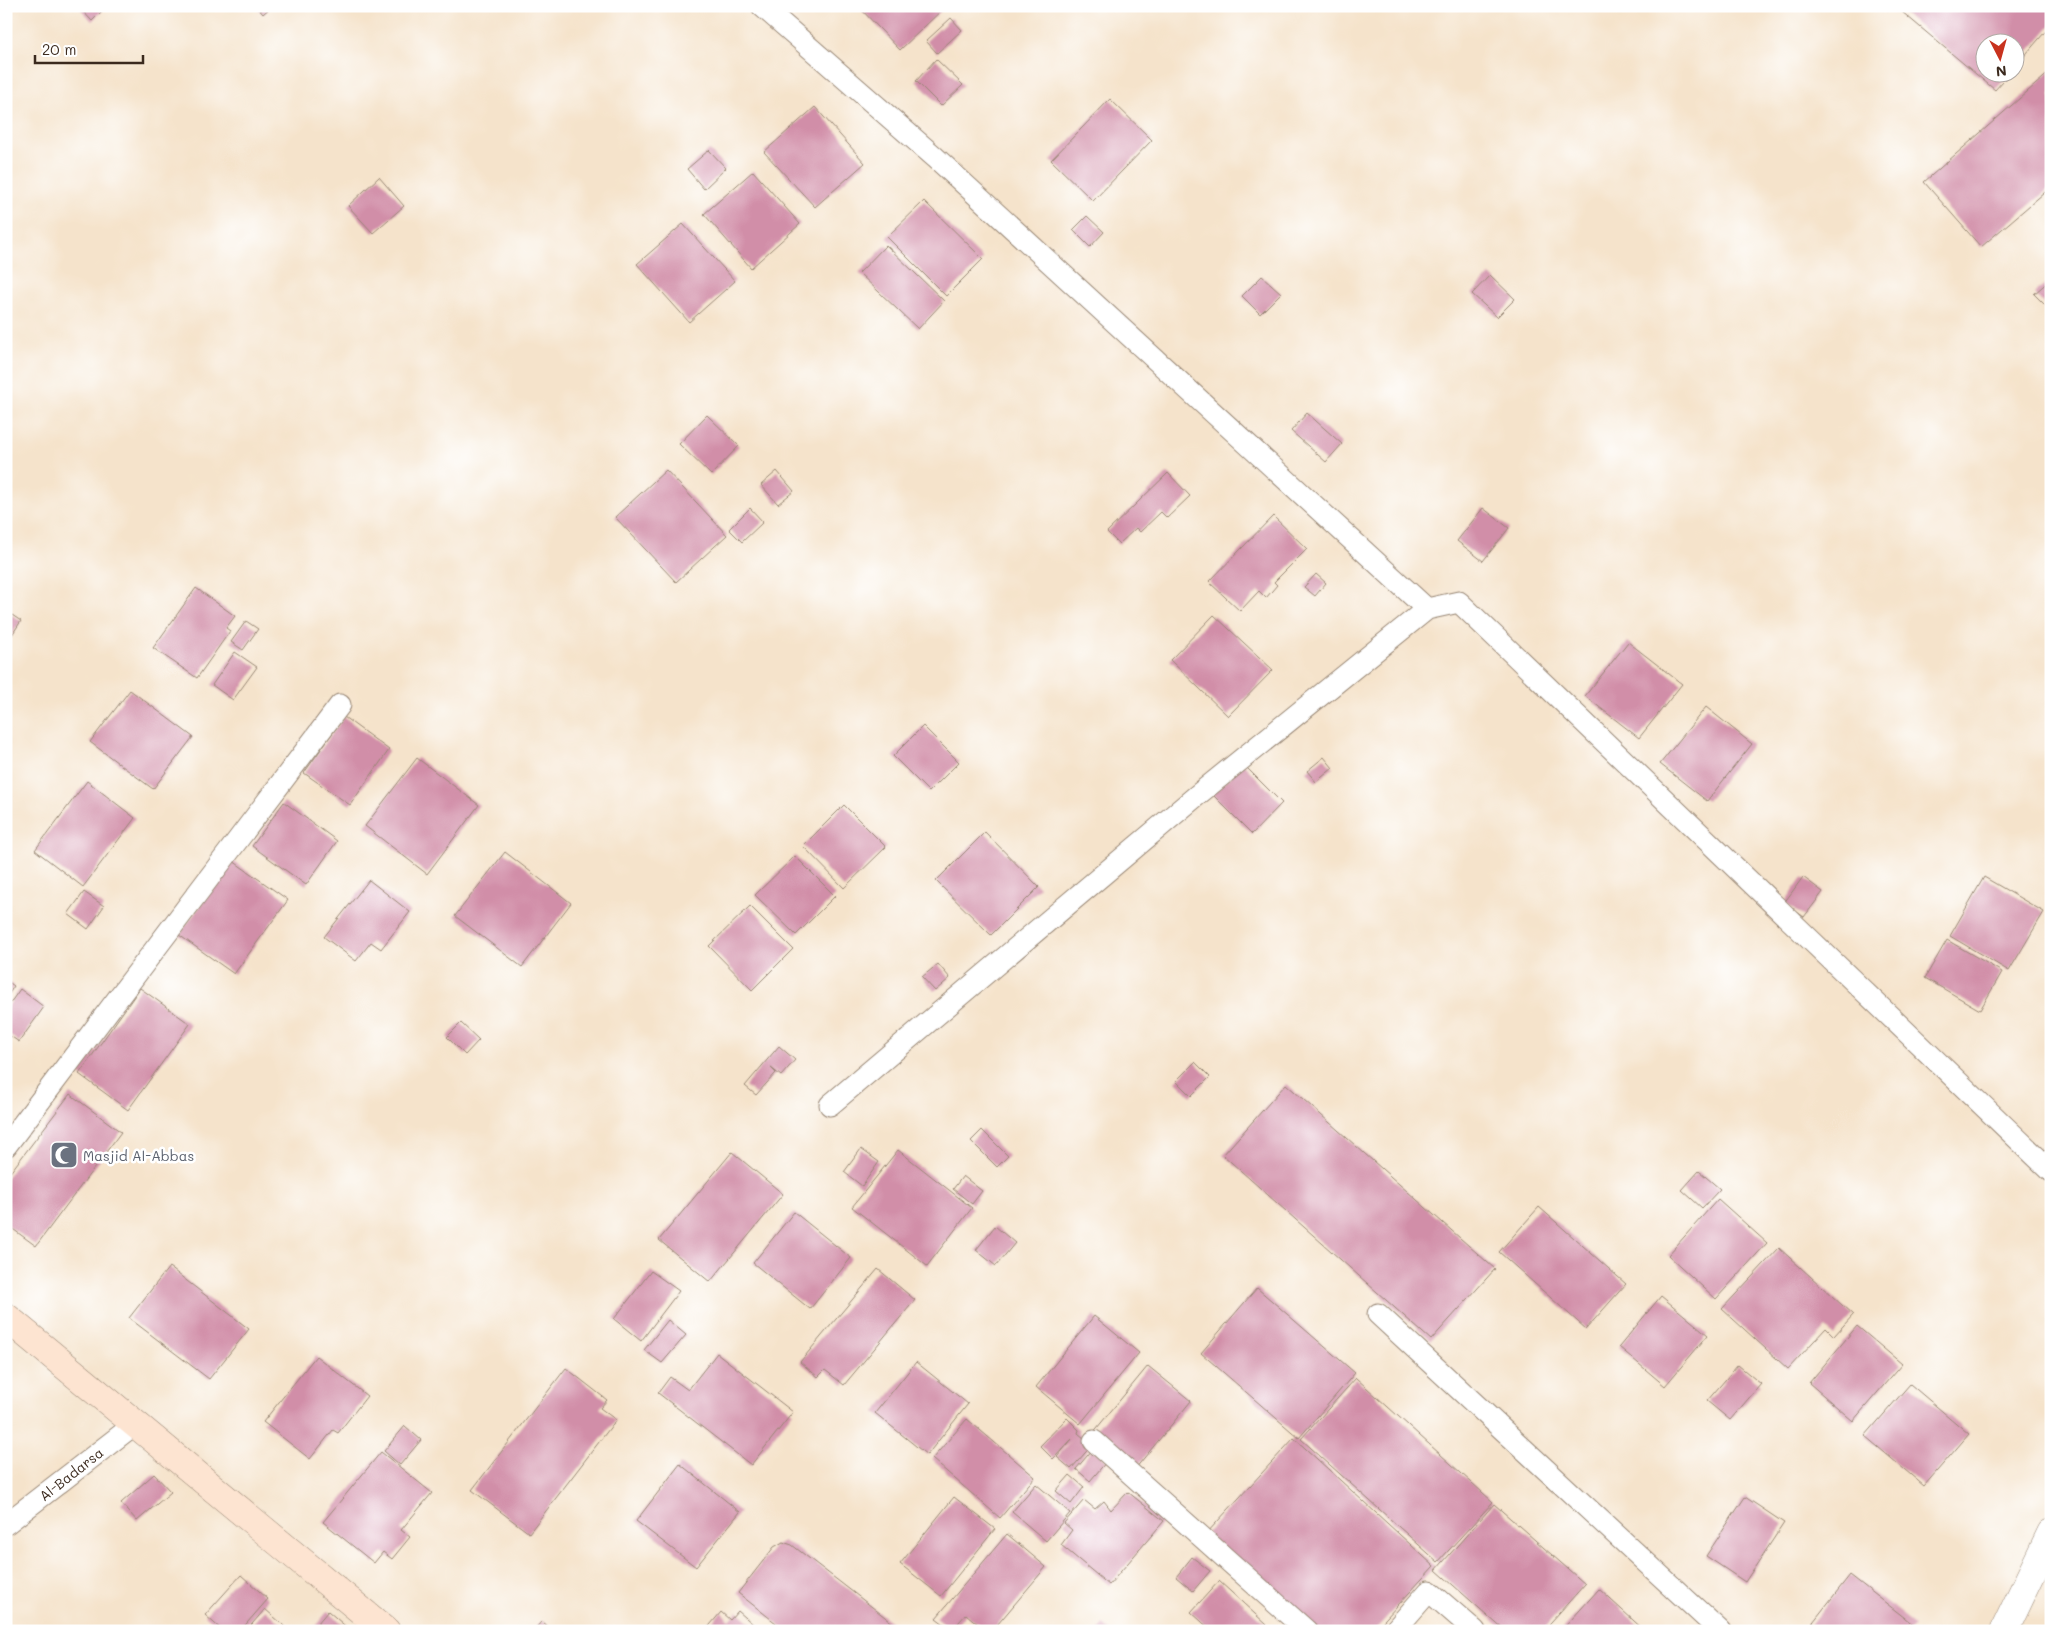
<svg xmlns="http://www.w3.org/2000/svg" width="2057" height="1637" viewBox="0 0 2057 1637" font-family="Mali,sans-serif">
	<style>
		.building { fill: #d18ea8 }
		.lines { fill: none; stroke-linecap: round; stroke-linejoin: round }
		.service-casing { stroke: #988674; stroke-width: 23 }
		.minor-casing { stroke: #988674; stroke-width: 29 }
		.secondary-casing { stroke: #988674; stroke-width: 29 }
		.service { stroke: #fff; stroke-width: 21 }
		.minor { stroke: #fff; stroke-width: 28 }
		.secondary { stroke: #fde4d1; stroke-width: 28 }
		.labels { text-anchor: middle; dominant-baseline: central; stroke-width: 5; stroke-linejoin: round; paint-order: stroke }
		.worship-label { font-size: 14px; fill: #5b616d; stroke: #fff; text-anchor: start }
		.street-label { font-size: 14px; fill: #3b2a1e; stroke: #fff }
	</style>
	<rect width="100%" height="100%" fill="#fff"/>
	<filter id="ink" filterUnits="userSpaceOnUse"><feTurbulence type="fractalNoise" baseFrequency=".02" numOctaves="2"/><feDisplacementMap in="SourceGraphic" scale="10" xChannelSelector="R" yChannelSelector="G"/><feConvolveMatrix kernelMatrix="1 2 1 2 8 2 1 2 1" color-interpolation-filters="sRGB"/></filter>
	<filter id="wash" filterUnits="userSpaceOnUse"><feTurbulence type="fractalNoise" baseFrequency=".0096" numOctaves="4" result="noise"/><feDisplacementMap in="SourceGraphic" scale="20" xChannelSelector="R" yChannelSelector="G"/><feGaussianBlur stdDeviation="1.12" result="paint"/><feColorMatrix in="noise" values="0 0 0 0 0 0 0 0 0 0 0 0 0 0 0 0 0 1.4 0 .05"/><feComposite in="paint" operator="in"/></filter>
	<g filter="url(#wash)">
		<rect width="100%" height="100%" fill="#f5e3cb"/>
		<g id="blocks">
			<!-- building -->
			<path class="building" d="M78 6H98L102 11 92 21Z
				M256 6H272L263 14Z
				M858 6H946L900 50Z
				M1895 6H2051V25L2014 68V42H1984V72H2011L1995 90Z
				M951 18 962 30 937 53 926 41Z
				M936 59 963 85 941 106 916 81Z
				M2051 71V187L1981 247 1924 182Z
				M1110 99 1152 140 1093 201 1051 160Z
				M815 107 865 163 815 207 764 152Z
				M709 150 726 168 704 189 687 169Z
				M753 171 800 224 751 268 704 214Z
				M379 177 404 206 373 233 348 206Z
				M924 201 983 259 946 296 887 237Z
				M1087 216 1104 232 1090 247 1073 230Z
				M683 224 735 281 689 322 637 264Z
				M886 245 944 301 918 329 859 273Z
				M1490 275 1515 299 1497 317 1472 294Z
				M1262 276 1281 293 1260 314 1242 296Z
				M2051 279V311L2034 294Z
				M1307 413 1342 444 1326 462 1291 431Z
				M707 415 739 446 711 475 679 444Z
				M666 470 727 535 676 582 615 517Z
				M777 471 794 491 778 504 761 485Z
				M1168 473 1190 496 1167 518 1161 512 1140 532 1136 528 1119 544 1107 532Z
				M750 508 763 522 742 542 729 529Z
				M1483 508 1509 528 1483 561 1457 541Z
				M1273 516 1307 549 1274 582 1277 585 1266 598 1259 591 1240 611 1209 582Z
				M1316 574 1326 583 1315 596 1304 587Z
				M196 588 235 616 226 628 230 631 197 678 153 648Z
				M6 611 21 621 6 644Z
				M1214 615 1273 670 1228 716 1170 660Z
				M246 621 258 629 243 650 231 642Z
				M1628 642 1682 684 1639 738 1585 696Z
				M235 652 257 667 233 700 212 685Z
				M130 690 193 737 153 789 90 742Z
				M1706 707 1752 744 1707 801 1660 764Z
				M344 717 389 750 350 805 304 773Z
				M923 726 959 762 929 792 893 756Z
				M1324 757 1333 768 1316 782 1307 771Z
				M417 758 479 805 427 874 365 826Z
				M1243 764 1282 803 1252 834 1212 794Z
				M87 781 135 818 83 887 35 850Z
				M284 802 337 841 306 885 252 846Z
				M844 805 886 847 844 888 803 846Z
				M985 832 1039 887 991 935 936 881Z
				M505 852 571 903 522 967 455 916Z
				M795 856 835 896 796 935 755 895Z
				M233 861 288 900 234 974 179 935Z
				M1803 877 1823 892 1804 917 1784 903Z
				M1984 877 2044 912 2009 971 1950 936Z
				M369 880 410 912 381 949 371 942 356 961 324 937Z
				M84 892 104 906 88 929 68 914Z
				M750 906 793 949 752 990 709 946Z
				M1947 940 2002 972 1980 1010 1925 978Z
				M938 964 950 978 935 991 922 977Z
				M6 980 14 986 6 998Z
				M140 988 190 1024 128 1110 79 1074Z
				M20 989 44 1007 19 1042 6 1033V1009Z
				M461 1023 479 1040 465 1055 447 1037Z
				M779 1046 795 1060 781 1076 770 1067 776 1073 756 1095 745 1086Z
				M1195 1062 1210 1077 1191 1096 1176 1081Z
				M1286 1084 1495 1269 1431 1340 1223 1155Z
				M70 1094 121 1132 36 1246 6 1224V1178Z
				M982 1130 1008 1156 997 1167 971 1141Z
				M861 1149 879 1162 862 1186 844 1172Z
				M898 1150 972 1208 927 1266 852 1207Z
				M732 1152 783 1194 710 1282 659 1240Z
				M1699 1171 1720 1189 1702 1208 1682 1190Z
				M963 1176 982 1191 972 1204 953 1189Z
				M1718 1199 1767 1243 1716 1299 1668 1255Z
				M1539 1207 1626 1284 1586 1329 1499 1252Z
				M794 1212 851 1258 810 1309 753 1263Z
				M995 1226 1015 1243 996 1266 976 1250Z
				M1779 1248 1853 1315 1834 1336 1826 1328 1788 1369 1722 1309Z
				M169 1267 249 1329 209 1379 129 1318Z
				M878 1269 915 1300 844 1385 825 1370 818 1377 800 1362Z
				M651 1271 679 1291 641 1341 614 1319Z
				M1257 1288 1355 1373 1299 1438 1201 1353Z
				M1661 1296 1708 1335 1665 1386 1619 1347Z
				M1094 1316 1139 1353 1080 1424 1036 1387Z
				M668 1320 686 1335 662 1363 644 1350Z
				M1857 1326 1902 1364 1853 1421 1809 1383Z
				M717 1353 793 1412 751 1465 658 1393 670 1377 688 1390Z
				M316 1356 367 1396 338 1433 333 1430 310 1459 263 1422Z
				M916 1362 968 1404 927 1455 875 1413Z
				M1738 1365 1761 1384 1730 1420 1707 1401Z
				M1148 1366 1191 1401 1135 1469 1092 1434Z
				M566 1368 607 1400 600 1408 616 1420 529 1533 472 1490Z
				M1356 1378 1493 1502 1438 1562 1301 1439Z
				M1910 1384 1969 1434 1924 1486 1865 1436Z
				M1067 1418 1079 1430 1078 1433 1092 1445 1071 1469 1057 1457 1072 1439 1053 1459 1040 1446Z
				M967 1419 1035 1477 1000 1518 932 1459Z
				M405 1426 421 1440 400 1465 384 1451Z
				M1294 1438 1434 1566 1374 1631H1313L1206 1534Z
				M1093 1449 1107 1461 1090 1481 1076 1469Z
				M381 1452 432 1493 401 1530 410 1537 392 1559 383 1552 374 1563 323 1522Z
				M680 1464 740 1512 696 1567 636 1521Z
				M154 1474 171 1492 137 1521 121 1503Z
				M1070 1475 1084 1487 1071 1504 1056 1491Z
				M1036 1484 1070 1513 1046 1541 1012 1512Z
				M1128 1492 1164 1521 1109 1585 1061 1545 1072 1530 1064 1523 1084 1500 1095 1509 1104 1501 1111 1510Z
				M954 1497 995 1529 941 1596 900 1564Z
				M1745 1497 1784 1523 1745 1582 1706 1556Z
				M1494 1504 1585 1584 1543 1631H1505L1436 1570Z
				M1007 1534 1046 1567 992 1631H986L966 1614 952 1630 936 1618Z
				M783 1542 792 1545 894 1624 888 1631H786L738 1593 774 1547Z
				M1192 1557 1210 1571 1193 1591 1176 1577Z
				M241 1575 268 1599 240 1631H223L205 1615Z
				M1850 1575 1914 1625 1909 1631H1806Z
				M1219 1581 1267 1625 1262 1631H1212L1191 1612Z
				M1599 1589 1645 1631H1561Z
				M265 1609 290 1631H246Z
				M328 1611 351 1631H311Z
				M738 1611 761 1631H705L721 1612 730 1620Z
				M542 1621 553 1631H533Z
				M1103 1625 1111 1631H1098Z"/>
		</g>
	</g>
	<g filter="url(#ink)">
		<use href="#blocks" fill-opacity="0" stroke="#988674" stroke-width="1"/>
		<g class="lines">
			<defs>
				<path id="service" d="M762 6 936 158 1427 609
					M830 1105 1195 797 1427 609 1459 602 2051 1171
					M6 1146 340 705
					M1378 1314 1720 1631
					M1094 1441 1307 1631
					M6 1524 135 1424
					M1394 1631 1429 1591 1475 1631"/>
				<path id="minor" d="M2004 1631 2051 1533"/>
				<path id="secondary" d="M6 1317 386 1631"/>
			</defs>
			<!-- service casing -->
			<use href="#service" class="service-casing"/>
			<!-- minor casing -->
			<use href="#minor" class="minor-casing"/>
			<!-- secondary casing -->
			<use href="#secondary" class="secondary-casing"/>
			<!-- service -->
			<use href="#service" class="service"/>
			<!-- minor -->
			<use href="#minor" class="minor"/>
			<!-- secondary -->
			<use href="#secondary" class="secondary"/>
		</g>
	</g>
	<!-- icons -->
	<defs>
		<symbol id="mosque-square" viewBox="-11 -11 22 22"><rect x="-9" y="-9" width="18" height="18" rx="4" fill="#6b7280" stroke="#fff"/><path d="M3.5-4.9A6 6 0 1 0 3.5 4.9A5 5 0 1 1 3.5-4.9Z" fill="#fff"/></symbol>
	</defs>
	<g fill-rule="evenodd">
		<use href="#mosque-square" x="48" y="1139" width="32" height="32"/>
	</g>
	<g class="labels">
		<!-- worship labels -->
		<g class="worship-label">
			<text x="83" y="1155">Masjid Al-Abbas</text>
		</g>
		<!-- street labels -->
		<g class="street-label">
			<text transform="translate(71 1474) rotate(-38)">Al-Badarsa</text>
		</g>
	</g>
	<!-- margin -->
	<rect width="2057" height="1637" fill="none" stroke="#fff" stroke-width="25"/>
	<!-- north arrow -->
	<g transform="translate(2000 58) rotate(174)"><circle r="24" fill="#ffffff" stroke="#b1aaa5"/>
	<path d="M0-4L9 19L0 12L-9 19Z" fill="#c8321e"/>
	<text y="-8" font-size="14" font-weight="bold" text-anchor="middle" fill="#3b2a1e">N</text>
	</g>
	<!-- scale -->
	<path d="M35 55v8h108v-8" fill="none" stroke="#3b2a1e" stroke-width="2.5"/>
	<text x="42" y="55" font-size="15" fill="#3b2a1e" stroke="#ffffff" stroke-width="4" paint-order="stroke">20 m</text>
</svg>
